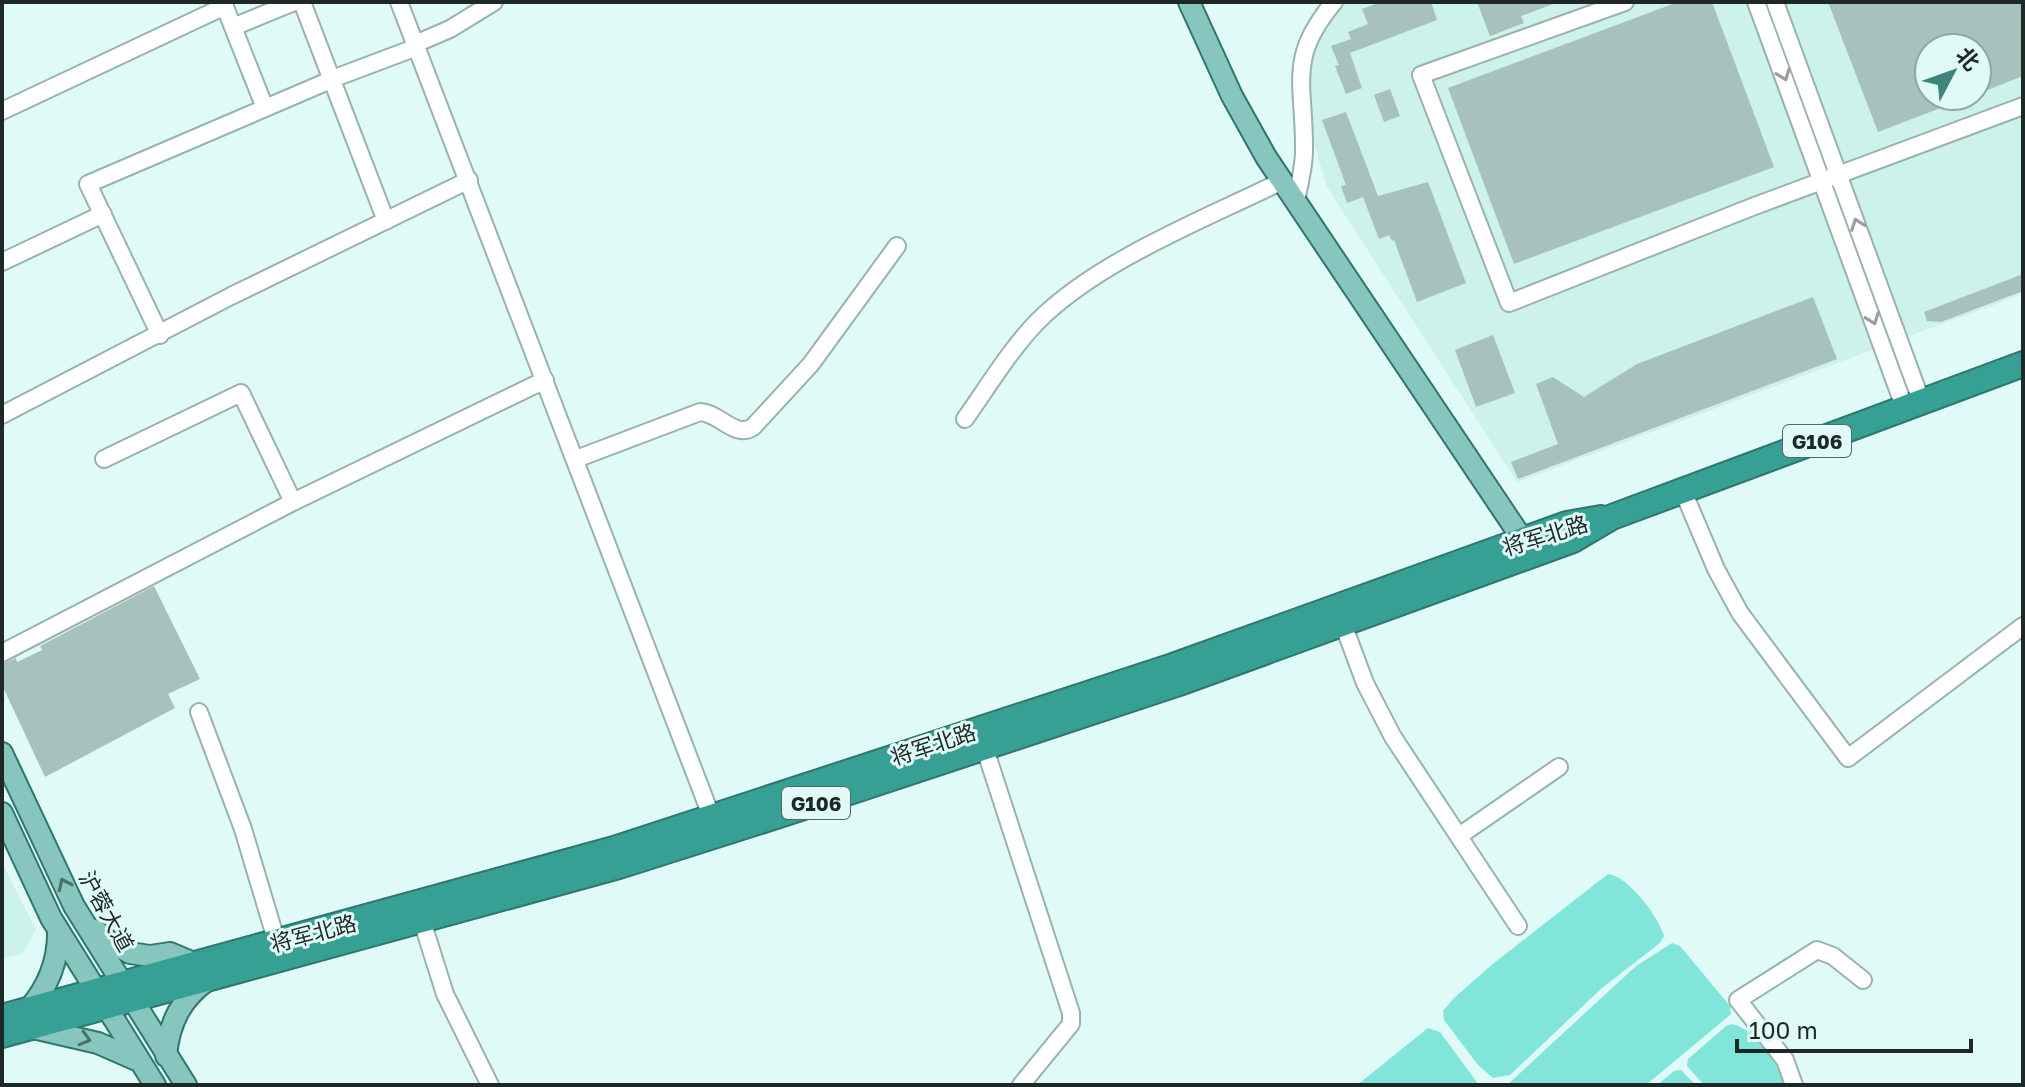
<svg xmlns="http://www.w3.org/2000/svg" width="2025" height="1087" viewBox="0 0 2025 1087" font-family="'Golos Text','Noto Sans SC',sans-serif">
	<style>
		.built { fill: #cdf1eb; fill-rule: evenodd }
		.water { fill: #81e6d9 }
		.building { fill: #a7c1bd }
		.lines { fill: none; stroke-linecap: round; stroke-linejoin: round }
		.minor-casing { stroke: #99b2ae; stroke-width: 20 }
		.major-casing { stroke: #2e766e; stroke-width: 24 }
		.highway-casing { stroke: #2e766e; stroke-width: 28 }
		.minor { stroke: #fff; stroke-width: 16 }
		.major { stroke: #87c6bf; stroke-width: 20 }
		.highway { stroke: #37a095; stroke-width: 24 }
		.oneway { stroke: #9a9e9d }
		.oneway2 { stroke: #4d6f6b }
		.labels { text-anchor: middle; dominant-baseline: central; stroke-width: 6; stroke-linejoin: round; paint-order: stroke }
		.shield { fill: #e0fbf7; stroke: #586765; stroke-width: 2 }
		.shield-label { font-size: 20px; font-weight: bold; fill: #1e2826 }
		.street-label { font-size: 22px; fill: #1e2826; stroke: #e0fbf7 }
	</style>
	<rect width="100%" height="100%" fill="#e0fbf7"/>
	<!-- built -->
	<path class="built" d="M1343 2H2023V294L1517 482 1327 187 1311 134 1308 64 1311 50 1328 20ZM1929 48H1977V96H1929Z
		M2 863 36 930 22 954 2 959Z"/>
	<!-- water -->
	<path class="water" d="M1608 874C1628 876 1659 917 1664 936L1660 943 1602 988 1510 1075 1493 1078 1478 1065 1444 1020 1443 1011 1454 998 1494 963Z
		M1672 943 1680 946 1730 1006 1731 1014 1724 1020 1646 1085H1507L1636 966Z
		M1732 1024C1757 1030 1777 1061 1784 1085H1704L1687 1066 1688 1059 1726 1026Z
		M1428 1028 1440 1032 1479 1085H1357Z
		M1681 1070 1696 1085H1657L1674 1071Z"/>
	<!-- building -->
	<path class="building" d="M1381 2H1431L1437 20 1350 53 1362 88 1346 94 1335 66 1339 65 1331 46 1351 39 1348 32 1368 24 1362 9Z
		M1477 2H1556V3L1521 16 1524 23 1490 36Z
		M1678 2H1712L1774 167 1514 264 1448 88Z
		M1828 2H2023V76L1977 94V48H1929V96L1969 97 1878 132Z
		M1390 89 1400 116 1384 122 1374 95Z
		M1346 112 1378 196 1428 182 1466 283 1417 302 1394 240 1392 241 1389 235 1379 239 1363 197 1347 203 1341 186 1346 185 1322 120Z
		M2023 274V291L1941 322 1927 321 1924 312Z
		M1813 297 1837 359 1518 479 1511 462 1558 444 1536 384 1553 377 1584 397 1637 364Z
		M1493 335 1515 393 1476 407 1455 350Z
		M154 586 200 679 168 694 175 708 45 777 2 685V664L16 658 17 662 42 650 40 646Z"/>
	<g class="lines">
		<defs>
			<path id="minor" d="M223 2 265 108
				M302 2 386 221
				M399 2 712 818
				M1625 2 1421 75 1509 303 1752 207 2023 106
				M1756 2 1905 409
				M1775 2 1922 403
				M233 27 294 2
				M415 44 450 29 494 2
				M2 111 225 6
				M1296 201C1299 185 1304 167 1304 151 1305 84 1286 59 1334 2
				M2 262 103 214
				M160 335 88 184 340 76 417 47
				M2 415 231 296 469 180
				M965 419C987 388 1012 347 1038 321 1099 260 1205 219 1282 181
				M104 459 241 393 293 502
				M576 459 700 412C720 413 735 439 753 427L811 364 897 246
				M1683 491 1716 569 1740 613 1848 758 2023 626
				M1343 624 1365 683 1393 737 1518 926
				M2 653 293 502 545 380
				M199 712 243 829 277 943
				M984 746 1071 1013V1024L1021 1085
				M1459 836 1559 767
				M422 921 445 994 490 1085
				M1794 1085 1785 1060 1738 1000 1817 950 1833 956 1863 980"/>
			<path id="major" d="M1189 2 1232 96 1266 157 1523 540
				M2 753 74 906 186 1085
				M2 813 51 918 155 1085
				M95 930 110 942 130 953 150 956 170 953 196 964
				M28 1010C49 986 59 960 58 929
				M33 1028 98 1043 139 1061
				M166 1056C169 1023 181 998 209 979"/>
			<path id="highway" d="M2 1017 614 849 1173 666 1567 524 1601 518
				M2 1035 619 866 795 810 1179 683 1573 540 1612 517 2023 364"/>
		</defs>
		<!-- minor casing -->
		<use href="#minor" class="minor-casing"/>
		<!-- major casing -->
		<use href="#major" class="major-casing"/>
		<!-- highway casing -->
		<use href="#highway" class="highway-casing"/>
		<!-- minor -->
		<use href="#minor" class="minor"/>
		<!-- major -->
		<use href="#major" class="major"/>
		<!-- highway -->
		<use href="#highway" class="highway"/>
	</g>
	<!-- one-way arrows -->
	<defs><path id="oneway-chevron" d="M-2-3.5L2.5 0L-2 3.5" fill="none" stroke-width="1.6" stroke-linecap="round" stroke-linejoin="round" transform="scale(2)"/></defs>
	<g class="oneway">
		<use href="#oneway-chevron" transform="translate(1784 75) rotate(70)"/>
		<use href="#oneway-chevron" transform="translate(1857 224) rotate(-110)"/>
		<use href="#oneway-chevron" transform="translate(1873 319) rotate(70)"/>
	</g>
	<g class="oneway2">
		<use href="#oneway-chevron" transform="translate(64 884) rotate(-115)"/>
		<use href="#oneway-chevron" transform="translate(85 1039) rotate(16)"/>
	</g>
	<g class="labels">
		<!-- shield labels -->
		<g class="shield">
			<rect x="1783" y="425" width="68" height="32" rx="6"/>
			<rect x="782" y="787" width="68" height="32" rx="6"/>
		</g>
		<g class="shield-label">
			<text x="1817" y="441">G106</text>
			<text x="816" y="803">G106</text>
		</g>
		<!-- street labels -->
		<g class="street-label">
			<text transform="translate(1545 535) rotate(-17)">将军北路</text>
			<text transform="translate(933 744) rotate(-18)">将军北路</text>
			<text transform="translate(107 911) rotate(61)">沪蓉大道</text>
			<text transform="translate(313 933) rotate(-15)">将军北路</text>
		</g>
	</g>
	<!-- border -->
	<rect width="2025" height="1087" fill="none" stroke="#1e2826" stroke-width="8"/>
	<!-- north arrow -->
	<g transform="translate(1953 72) rotate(49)"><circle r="38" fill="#e0fbf7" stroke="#92a7a3" stroke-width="2"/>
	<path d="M0-6L14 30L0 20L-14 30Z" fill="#3f857d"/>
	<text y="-12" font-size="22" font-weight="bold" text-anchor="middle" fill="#1e2826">北</text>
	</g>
	<!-- scale -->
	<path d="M1737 1039v12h234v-12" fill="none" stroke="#1e2826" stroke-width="4"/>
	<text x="1749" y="1039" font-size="24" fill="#1e2826" stroke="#e0fbf7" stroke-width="6" paint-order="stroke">100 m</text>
</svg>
